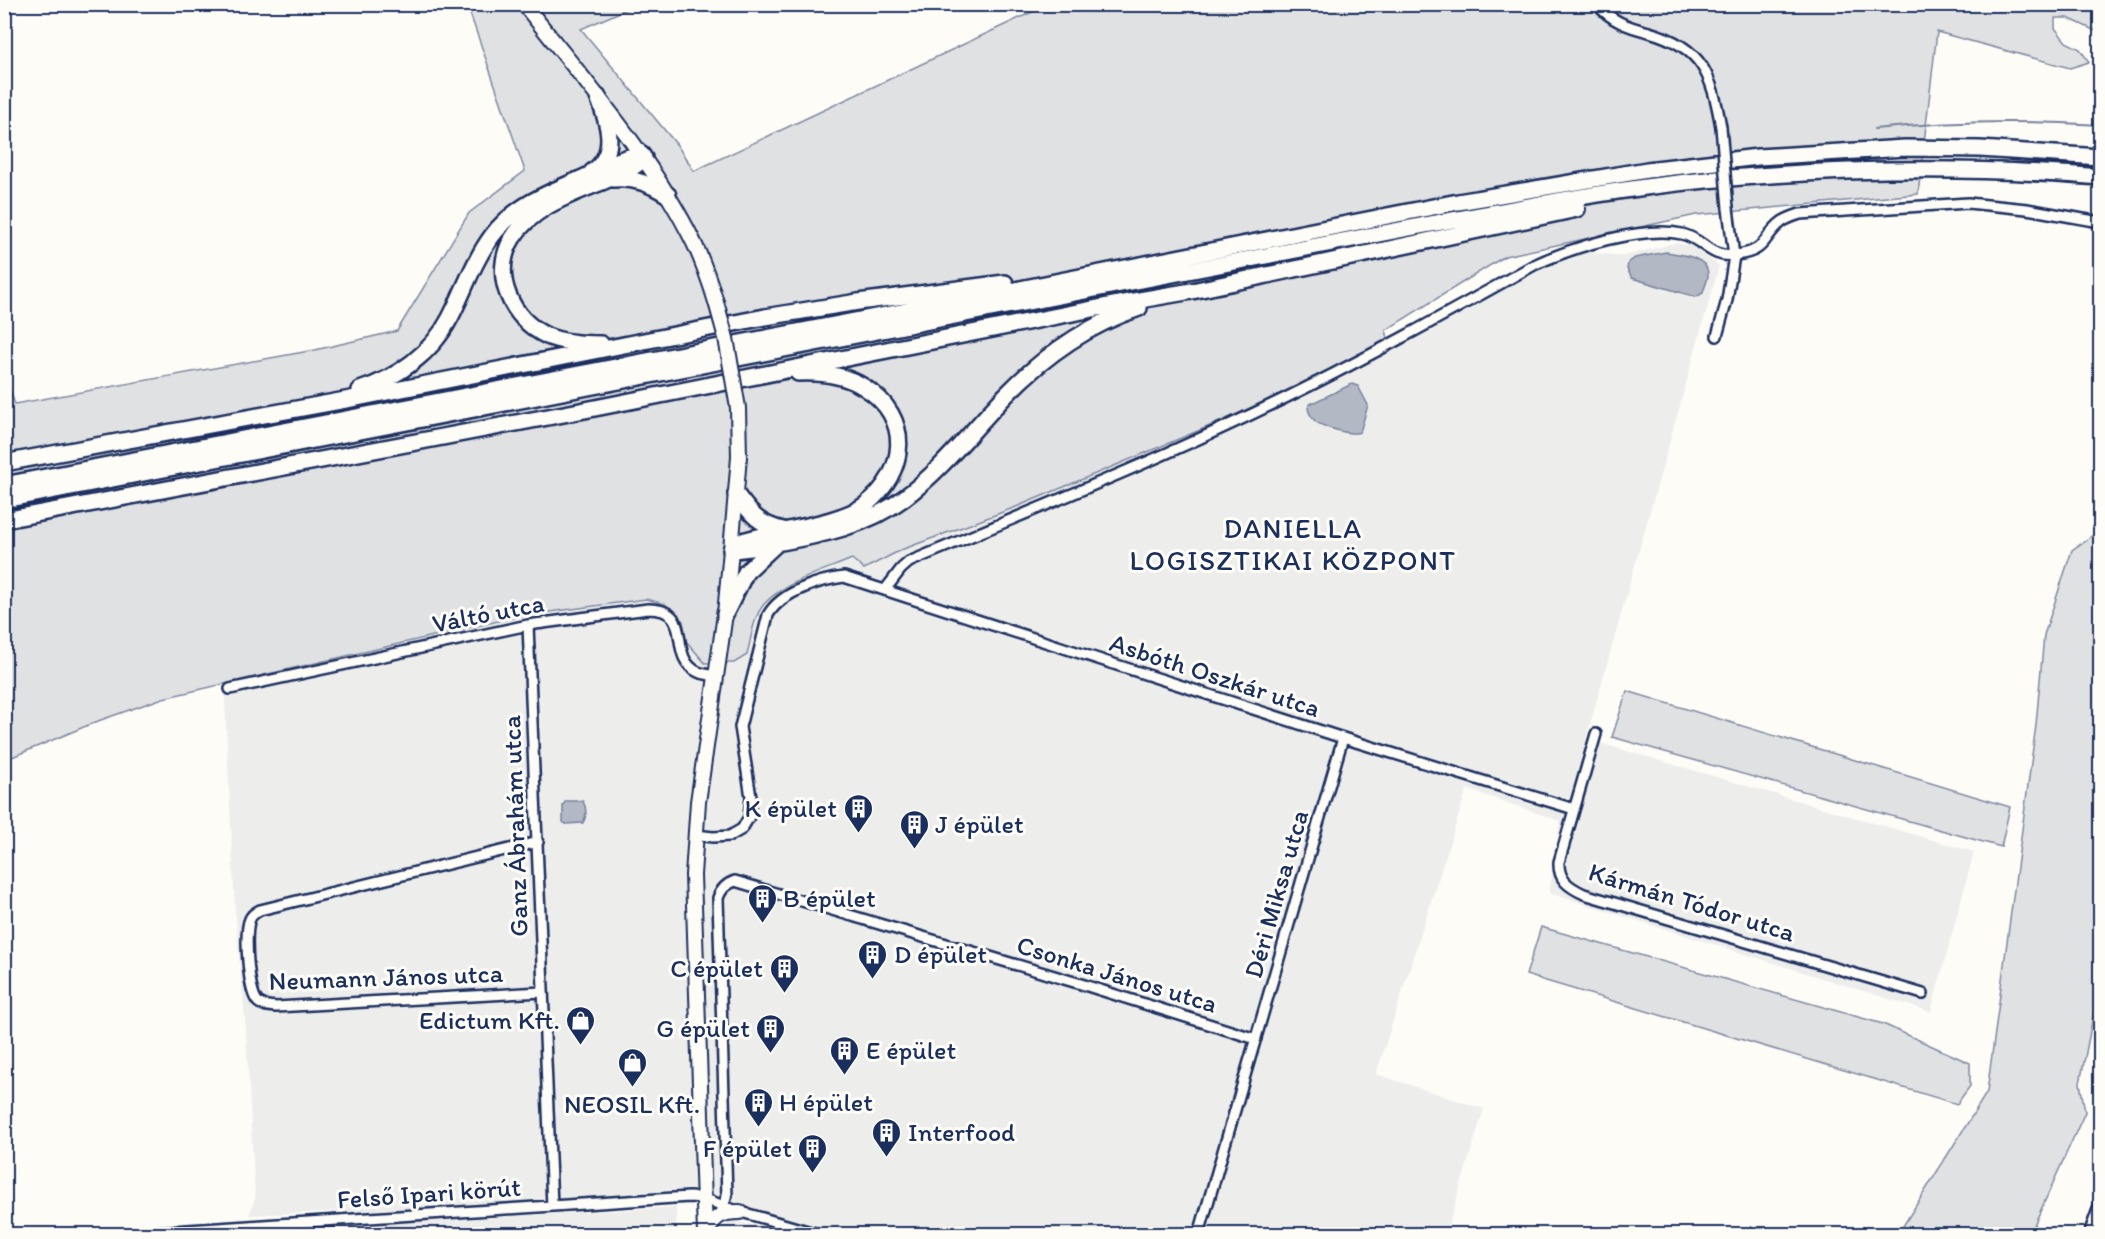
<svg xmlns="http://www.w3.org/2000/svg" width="2105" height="1239" viewBox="0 0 2105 1239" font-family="Itim,sans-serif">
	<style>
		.built { fill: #edeeec }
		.green { fill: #e0e1e3; stroke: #7e88a0; stroke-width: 1.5 }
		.water { fill: #b3b8c5; stroke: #76819c; stroke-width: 1.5 }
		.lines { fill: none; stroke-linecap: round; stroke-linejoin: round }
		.stream { stroke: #76819c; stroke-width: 2 }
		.minor-casing { stroke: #1b2f5e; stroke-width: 14 }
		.secondary-casing { stroke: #1b2f5e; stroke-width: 18 }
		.trunk-casing { stroke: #1b2f5e; stroke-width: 20 }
		.minor { stroke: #fdfcf7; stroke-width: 9 }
		.secondary { stroke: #fdfcf7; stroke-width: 14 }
		.trunk { stroke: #fdfcf7; stroke-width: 15 }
		.minor-bridge-casing { stroke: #1b2f5e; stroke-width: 14; stroke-linecap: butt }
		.secondary-bridge-casing { stroke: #1b2f5e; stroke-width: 18; stroke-linecap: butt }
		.minor-bridge { stroke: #fdfcf7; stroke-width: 9 }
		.secondary-bridge { stroke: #fdfcf7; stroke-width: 14 }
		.labels { text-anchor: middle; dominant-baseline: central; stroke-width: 6; stroke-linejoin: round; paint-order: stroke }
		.street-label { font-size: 26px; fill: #1b2f5e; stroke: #fdfcf7 }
		.poi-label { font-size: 26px; fill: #1b2f5e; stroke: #fdfcf7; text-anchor: start }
		.quarter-label { font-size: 28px; letter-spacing: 1.5px; fill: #1b2f5e; stroke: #fdfcf7 }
	</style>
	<rect width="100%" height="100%" fill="#fdfcf7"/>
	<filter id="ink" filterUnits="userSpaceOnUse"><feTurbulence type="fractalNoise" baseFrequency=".0167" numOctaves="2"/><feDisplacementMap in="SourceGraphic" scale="12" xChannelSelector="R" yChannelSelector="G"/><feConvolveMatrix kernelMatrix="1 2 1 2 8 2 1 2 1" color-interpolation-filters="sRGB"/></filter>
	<g filter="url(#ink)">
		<!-- built -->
		<path class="built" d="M1674 243 1691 245 1719 266 1586 739 1974 852 1931 1012 1549 893 1560 821 1467 789 1376 1074 1484 1109 1446 1234H835L775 1217 738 1203 690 1189 463 1207 249 1215 255 1199 253 1163 246 1031 235 910 224 683 520 616 646 599 665 604 683 621 686 641 747 655 755 623 764 604 781 591 805 579 852 558 864 569 901 550 1016 507 1224 420 1389 343 1556 249 1625 256Z
			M676 1207 677 1234H195Z
			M732 1220 785 1234H722L721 1227Z"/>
		<!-- green -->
		<path class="green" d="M467 5H636L581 29 677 145 694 171 1047 5H2100V33L2068 18H2055V28L2066 42 2080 49 2089 62 2070 68 1937 32 1918 194 1696 215 1505 256 1386 330 1389 343 1224 420 1016 507 901 550 864 569 852 559C826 570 785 582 765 603 753 616 751 639 747 655L734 663H705L686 641 683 621 665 604 646 599 520 616 163 698 98 721 5 760V386L8 385 15 404 315 350 397 331 469 213 525 171Z
			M2100 530V980L2080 1083 2085 1112 2030 1234H1898L1987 1092 2036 725 2044 635 2072 550Z
			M1627 691 2010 807 2001 847 1612 737Z
			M1541 927 1883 1024 1970 1063V1086L1957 1104 1526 975Z"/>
		<!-- water -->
		<path class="water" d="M1666 252C1678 254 1707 256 1708 273 1709 279 1704 287 1703 293L1696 297 1632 278 1627 269 1628 263 1635 258Z
			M1352 384 1358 386 1368 405 1360 432C1352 436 1322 427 1315 421 1311 417 1309 414 1308 408L1310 404Z
			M566 801H583C587 809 587 816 583 823L566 824 563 822V805Z"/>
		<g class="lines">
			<!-- stream -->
			<path class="stream" d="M1874 129C1949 121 2025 120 2100 125"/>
			<defs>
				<path id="minor" d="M1597 4C1611 21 1628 27 1649 32 1703 47 1712 76 1721 127
					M1681 4V5
					M1717 336 1727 300 1734 256 1728 208
					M885 590 901 569 909 562C1031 511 1154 462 1273 404 1362 361 1448 313 1534 265 1571 248 1642 225 1682 234 1704 239 1709 259 1736 255 1769 251 1762 236 1783 221 1788 218 1794 216 1800 214L1968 203 2027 209 2100 222
					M528 625 552 1206
					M230 689 528 625 648 609C697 609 665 656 698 672 703 674 711 675 716 676
					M1596 734 1559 862C1558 880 1569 887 1584 894L1923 994
					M695 835 713 837 730 836 742 829 749 817 751 797 740 727 768 615C781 592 819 580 844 577L1343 738 1574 809
					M538 842 260 910C256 912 252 914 250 919 244 931 248 993 258 1002 263 1007 270 1006 276 1007L542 992
					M723 1206 727 1196 718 898C721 889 726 884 735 881L1081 984 1256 1039
					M157 1232 689 1197 703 1198 731 1209 818 1234
					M1199 1234 1343 738
					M2089 1234 2100 1204"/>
				<path id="secondary" d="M524 4C584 81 651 155 694 243 703 262 710 282 716 302
					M705 1234 693 875 698 802 725 614 731 550 739 457 738 408
					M706 1234C714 1217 720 1212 740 1212"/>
				<path id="trunk" d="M592 172C619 153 608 122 598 97
					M613 179C634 177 651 184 668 195
					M601 344C583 344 564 343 547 336 511 319 491 275 512 239 532 206 575 193 609 179 622 173 634 169 644 158
					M360 390C397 378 432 353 450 318 464 291 474 260 492 236 514 206 550 192 583 178 602 169 621 156 642 155
					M4 463 351 399 765 317 858 302 1005 283
					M4 485 995 294 1458 202 1647 170 1758 157 1905 148 1980 149 2100 157
					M736 494C751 514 758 524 783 530
					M4 500 1420 226C1515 209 1610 189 1706 180 1838 168 1969 166 2100 177
					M4 520 585 410 1128 302 1192 291 1577 209
					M743 541C777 530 839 524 865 505 907 473 913 417 864 387 845 375 821 372 798 373
					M731 550C747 550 761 546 776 543 821 535 867 526 904 498 943 469 973 429 1007 394 1045 355 1087 325 1139 308
					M725 614 746 572 775 545"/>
			</defs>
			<!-- minor casing -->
			<use href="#minor" class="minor-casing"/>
			<!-- secondary casing -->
			<use href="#secondary" class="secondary-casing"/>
			<!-- trunk casing -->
			<use href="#trunk" class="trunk-casing"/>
			<!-- minor -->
			<use href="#minor" class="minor"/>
			<!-- secondary -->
			<use href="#secondary" class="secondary"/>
			<!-- trunk -->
			<use href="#trunk" class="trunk"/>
			<defs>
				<path id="minor-bridge" d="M1721 127 1728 208"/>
				<path id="secondary-bridge" d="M716 302 726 338 738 408"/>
			</defs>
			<!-- minor-bridge casing -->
			<use href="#minor-bridge" class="minor-bridge-casing"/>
			<!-- secondary-bridge casing -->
			<use href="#secondary-bridge" class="secondary-bridge-casing"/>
			<!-- minor-bridge -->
			<use href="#minor-bridge" class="minor-bridge"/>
			<!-- secondary-bridge -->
			<use href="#secondary-bridge" class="secondary-bridge"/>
		</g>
	</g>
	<!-- icons -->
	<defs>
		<symbol id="building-pin" viewBox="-11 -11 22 30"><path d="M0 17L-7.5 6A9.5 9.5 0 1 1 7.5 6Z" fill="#1b2f5e" stroke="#fdfcf7"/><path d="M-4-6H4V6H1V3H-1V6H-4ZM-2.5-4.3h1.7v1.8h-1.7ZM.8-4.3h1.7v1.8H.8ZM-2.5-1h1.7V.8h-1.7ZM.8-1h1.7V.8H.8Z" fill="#fff"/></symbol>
		<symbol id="shop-pin" viewBox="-11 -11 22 30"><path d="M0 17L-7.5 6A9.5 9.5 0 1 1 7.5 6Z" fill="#1b2f5e" stroke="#fdfcf7"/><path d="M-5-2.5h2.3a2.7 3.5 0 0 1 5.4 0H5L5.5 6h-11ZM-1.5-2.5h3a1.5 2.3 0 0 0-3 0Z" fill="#fff"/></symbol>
	</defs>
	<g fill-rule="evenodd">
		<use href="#building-pin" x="842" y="792" width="33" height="45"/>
		<use href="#building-pin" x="898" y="808" width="33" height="45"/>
		<use href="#building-pin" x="746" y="882" width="33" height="45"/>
		<use href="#building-pin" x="856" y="938" width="33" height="45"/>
		<use href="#building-pin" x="768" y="952" width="33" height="45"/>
		<use href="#shop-pin" x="564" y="1004" width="33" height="45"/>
		<use href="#building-pin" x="754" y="1012" width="33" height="45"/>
		<use href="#building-pin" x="828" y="1034" width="33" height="45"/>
		<use href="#shop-pin" x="616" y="1046" width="33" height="45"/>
		<use href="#building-pin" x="742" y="1086" width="33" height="45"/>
		<use href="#building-pin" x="870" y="1116" width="33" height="45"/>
		<use href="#building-pin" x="796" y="1132" width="33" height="45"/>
	</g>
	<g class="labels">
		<!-- street labels -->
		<g class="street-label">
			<text transform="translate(488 613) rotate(-11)">Váltó utca</text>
			<text transform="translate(1215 675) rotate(18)">Asbóth Oszkár utca</text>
			<text transform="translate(515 826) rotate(-92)">Ganz Ábrahám utca</text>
			<text transform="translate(1276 894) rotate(-74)">Déri Miksa utca</text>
			<text transform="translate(1692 902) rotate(17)">Kármán Tódor utca</text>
			<text transform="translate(1117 974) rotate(17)">Csonka János utca</text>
			<text transform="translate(386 977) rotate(-2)">Neumann János utca</text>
			<text transform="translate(429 1193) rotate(-4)">Felső Ipari körút</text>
		</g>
		<!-- poi labels -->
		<g class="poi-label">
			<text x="837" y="808" text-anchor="end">K épület</text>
			<text x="935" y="824">J épület</text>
			<text x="783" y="898">B épület</text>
			<text x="894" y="954">D épület</text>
			<text x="763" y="968" text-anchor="end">C épület</text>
			<text x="560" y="1020" text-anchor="end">Edictum Kft.</text>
			<text x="750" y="1028" text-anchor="end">G épület</text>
			<text x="866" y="1050">E épület</text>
			<text x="779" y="1102">H épület</text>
			<text x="632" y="1104" text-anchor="middle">NEOSIL Kft.</text>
			<text x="908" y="1132">Interfood</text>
			<text x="792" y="1148" text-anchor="end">F épület</text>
		</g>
		<!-- quarter labels -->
		<g class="quarter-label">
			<text x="1293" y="528">DANIELLA<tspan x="1293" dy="32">LOGISZTIKAI KÖZPONT</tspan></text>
		</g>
	</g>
	<!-- margin -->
	<rect width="2105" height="1239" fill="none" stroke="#fdfcf7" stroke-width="24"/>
	<rect x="12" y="12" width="2081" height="1215" fill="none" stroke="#1b2f5e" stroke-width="2" filter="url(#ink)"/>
</svg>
